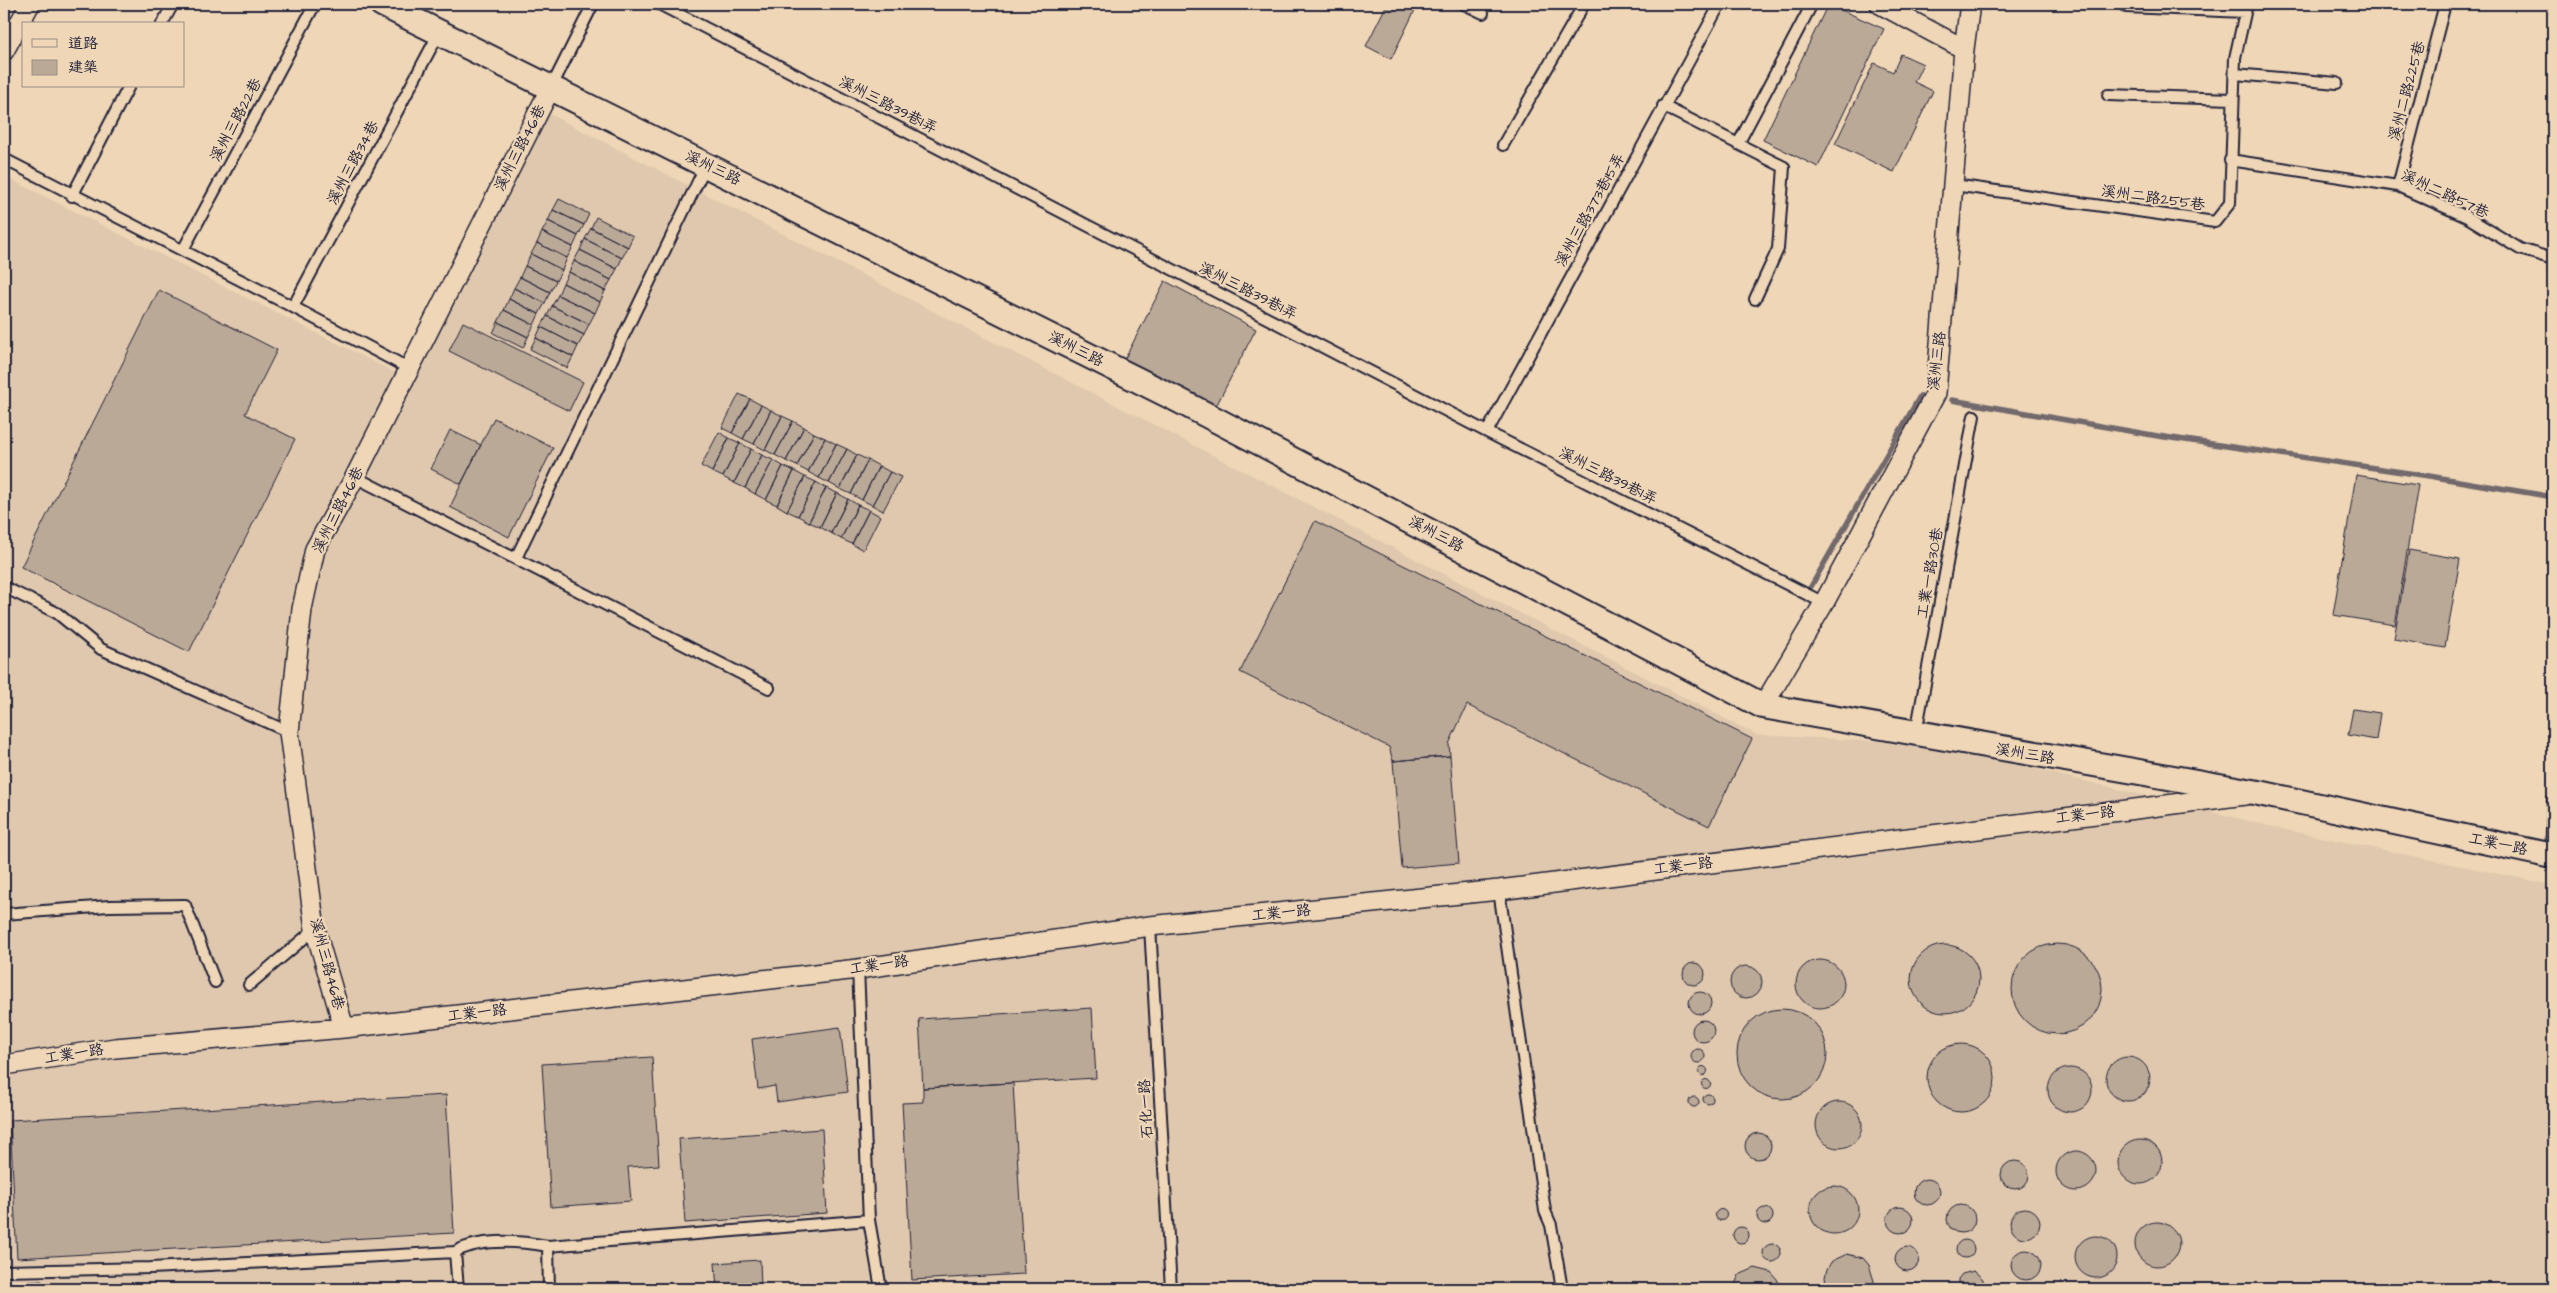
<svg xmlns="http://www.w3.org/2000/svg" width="2557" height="1293" viewBox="0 0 2557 1293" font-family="'Architects Daughter','LXGW WenKai TC',sans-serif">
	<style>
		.built { fill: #dfc8ad }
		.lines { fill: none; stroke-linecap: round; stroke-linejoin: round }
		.stream { stroke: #72696c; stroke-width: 5.5 }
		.building { fill: #bba997; stroke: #22223b }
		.service-casing { stroke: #22223b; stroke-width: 14 }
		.minor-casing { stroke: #22223b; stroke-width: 22 }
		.tertiary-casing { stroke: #22223b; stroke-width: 28 }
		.service { stroke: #eed6b6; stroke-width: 10 }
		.minor { stroke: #eed6b6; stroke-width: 19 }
		.tertiary { stroke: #eed6b6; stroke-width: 24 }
		.labels { text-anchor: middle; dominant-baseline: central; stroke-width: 4.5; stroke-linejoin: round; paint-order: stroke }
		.street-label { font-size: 15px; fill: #22223b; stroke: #eed6b6 }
	</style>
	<rect width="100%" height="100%" fill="#eed6b6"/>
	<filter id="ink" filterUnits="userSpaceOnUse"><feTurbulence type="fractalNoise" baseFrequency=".02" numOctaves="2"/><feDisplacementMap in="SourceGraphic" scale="10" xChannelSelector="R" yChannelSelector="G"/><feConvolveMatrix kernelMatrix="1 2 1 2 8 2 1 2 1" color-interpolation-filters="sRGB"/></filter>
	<g filter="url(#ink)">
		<!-- built -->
		<path class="built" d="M534 106 1757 735 1932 744 2282 829 2553 885V1289H4V176L396 373Z"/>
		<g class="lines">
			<!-- stream -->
			<path class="stream" d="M1952 400 2158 436 2429 476 2553 497
				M1809 590 1920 396"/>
		</g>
		<!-- building -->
		<path class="building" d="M1381 4H1418L1391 59 1366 46 1386 6Z
			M1828 4 1884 29 1818 167 1763 140Z
			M1901 54 1923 64 1914 82 1933 91 1894 172 1835 144 1874 63 1893 72Z
			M559 199 589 214 584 225 553 210Z
			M553 210 584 225 578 236 548 221Z
			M596 217 633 236 628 247 591 228Z
			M548 221 578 236 573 247 542 232Z
			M591 228 628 247 622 258 585 239Z
			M542 232 573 247 567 258 537 243Z
			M585 239 622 258 617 269 580 250Z
			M537 243 567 258 562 270 531 254Z
			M580 250 617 269 611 280 574 261Z
			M531 254 562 270 556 281 525 266Z
			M574 261 611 280 605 291 569 272Z
			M525 266 556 281 550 292 520 277Z
			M569 272 605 291 600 302 563 283Z
			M520 277 550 292 545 303 514 288Z
			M1165 281 1256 329 1214 410 1123 362Z
			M563 283 600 302 595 313 558 295Z
			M514 288 545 303 539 314 509 299Z
			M159 290 277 350 245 414 295 439 189 652 21 567Z
			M558 295 595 313 589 324 552 306Z
			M509 299 539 314 534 325 504 310Z
			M552 306 589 324 584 335 547 316Z
			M504 310 534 325 528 337 498 322Z
			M547 316 584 335 578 346 541 327Z
			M463 322 583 382 569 411 449 351Z
			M498 322 528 337 523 348 493 333Z
			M541 327 578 346 573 357 536 338Z
			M536 338 573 357 567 368 530 349Z
			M739 394 750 399 732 433 722 428Z
			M750 399 761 405 743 439 732 433Z
			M761 405 771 410 754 444 743 439Z
			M771 410 782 416 765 450 754 444Z
			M782 416 793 421 775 455 765 450Z
			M494 418 553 448 509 537 450 507Z
			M793 421 804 427 786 461 775 455Z
			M804 427 814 433 797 466 786 461Z
			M450 430 481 445 461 484 431 469Z
			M719 432 729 438 712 472 701 466Z
			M814 433 825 438 808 472 797 466Z
			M729 438 740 443 723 477 712 472Z
			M825 438 836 444 819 478 808 472Z
			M740 443 751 449 734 483 723 477Z
			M836 444 847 449 829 483 819 478Z
			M751 449 762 455 745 488 734 483Z
			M847 449 857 455 840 489 829 483Z
			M762 455 773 460 755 494 745 488Z
			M857 455 868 460 851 494 840 489Z
			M773 460 783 466 766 500 755 494Z
			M868 460 879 466 862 500 851 494Z
			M783 466 794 471 777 505 766 500Z
			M879 466 890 472 872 505 862 500Z
			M794 471 805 477 787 511 777 505Z
			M890 472 901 477 883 511 872 505Z
			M2356 475 2418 485 2395 625 2333 615Z
			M805 477 816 482 798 516 787 511Z
			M816 482 826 488 809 522 798 516Z
			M826 488 837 493 820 527 809 522Z
			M837 493 848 499 831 533 820 527Z
			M848 499 858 505 841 539 831 533Z
			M858 505 869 510 852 544 841 539Z
			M869 510 880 516 863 550 852 544Z
			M1315 521 1752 739 1709 826 1467 705 1449 744 1450 756 1393 761 1389 747 1240 672Z
			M2409 550 2460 559 2445 648 2394 639Z
			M2353 709 2380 713 2376 740 2348 735Z
			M1450 756 1459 863 1402 868 1393 761Z
			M2012 989a45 45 0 1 1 90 0a45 45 0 1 1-90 0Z
			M1911 979a34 34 0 1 1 68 0a34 34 0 1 1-68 0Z
			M1796 984a24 24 0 1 1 48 0a24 24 0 1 1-48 0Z
			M1683 974a11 11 0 1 1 22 0a11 11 0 1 1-22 0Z
			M1730 982a16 16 0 1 1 32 0a16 16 0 1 1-32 0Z
			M1689 1003a11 11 0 1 1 22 0a11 11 0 1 1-22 0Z
			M1092 1008 1096 1078 923 1088 919 1019Z
			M1737 1054a45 45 0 1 1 90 0a45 45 0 1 1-90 0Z
			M1692 1031a11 11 0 1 1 22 0a11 11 0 1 1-22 0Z
			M840 1027 848 1092 777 1102 775 1086 758 1089 752 1039Z
			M1927 1078a34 34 0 1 1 68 0a34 34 0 1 1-68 0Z
			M1691 1056a7 7 0 1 1 14 0a7 7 0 1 1-14 0Z
			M2106 1079a22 22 0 1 1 44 0a22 22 0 1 1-44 0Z
			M652 1057 659 1165 628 1167 631 1201 551 1207 542 1064Z
			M1698.5 1071a4.5 4.5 0 1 1 9 0a4.5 4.5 0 1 1-9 0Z
			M2048 1090a22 22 0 1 1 44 0a22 22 0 1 1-44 0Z
			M1701.5 1084a4.5 4.5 0 1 1 9 0a4.5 4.5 0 1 1-9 0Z
			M1013 1083 1024 1274 912 1280 902 1103 923 1102V1088Z
			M1703 1099a5 5 0 1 1 10 0a5 5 0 1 1-10 0Z
			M446 1095 454 1233 17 1258 10 1120Z
			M1689 1102a5 5 0 1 1 10 0a5 5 0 1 1-10 0Z
			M1816 1125a23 23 0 1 1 46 0a23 23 0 1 1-46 0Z
			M822 1129 827 1213 685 1223 679 1139Z
			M1745 1146a13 13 0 1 1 26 0a13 13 0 1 1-26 0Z
			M2118 1162a22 22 0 1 1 44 0a22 22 0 1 1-44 0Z
			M2056 1171a20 20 0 1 1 40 0a20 20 0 1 1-40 0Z
			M2001 1175a14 14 0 1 1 28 0a14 14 0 1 1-28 0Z
			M1914 1192a13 13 0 1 1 26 0a13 13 0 1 1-26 0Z
			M1810 1210a24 24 0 1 1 48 0a24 24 0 1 1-48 0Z
			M1947 1219a14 14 0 1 1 28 0a14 14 0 1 1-28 0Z
			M1887 1220a13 13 0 1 1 26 0a13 13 0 1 1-26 0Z
			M1757 1216a8 8 0 1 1 16 0a8 8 0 1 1-16 0Z
			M2010 1223a15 15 0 1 1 30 0a15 15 0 1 1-30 0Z
			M1715.5 1215a5.5 5.5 0 1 1 11 0a5.5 5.5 0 1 1-11 0Z
			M2135 1244a22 22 0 1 1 44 0a22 22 0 1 1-44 0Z
			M1733 1235a8 8 0 1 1 16 0a8 8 0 1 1-16 0Z
			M2075 1257a21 21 0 1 1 42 0a21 21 0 1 1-42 0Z
			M1956 1249a9 9 0 1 1 18 0a9 9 0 1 1-18 0Z
			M1763 1253a9 9 0 1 1 18 0a9 9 0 1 1-18 0Z
			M1895 1259a12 12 0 1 1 24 0a12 12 0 1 1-24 0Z
			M2011 1265a15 15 0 1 1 30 0a15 15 0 1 1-30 0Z
			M1847 1254 1863 1258 1869 1265 1874 1281 1872 1289H1827L1825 1277 1827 1269 1832 1261Z
			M760 1260 761 1289H717L715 1263Z
			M1755 1268 1771 1272 1777 1279 1781 1289H1733L1739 1275Z
			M1974 1271 1983 1279V1289H1958V1279L1962 1274Z
			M42 1281 43 1289H4V1284Z
			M1911 1284H1917L1923 1289H1902Z"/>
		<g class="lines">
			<defs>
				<path id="service" d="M659 4 1487 432 1824 603
					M1464 4 1483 13
					M2126 7 2245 12
					M162 24 173 4
					M2235 74 2337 83
					M551 88 593 4
					M2108 95 2233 99
					M1663 106 1784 167 1778 249 1755 299
					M1738 144 1812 4
					M1503 145 1584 4
					M4 159 293 307 408 368
					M2230 160 2398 186 2467 217 2520 249 2553 259
					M1954 185 2215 222 2230 203 2235 58 2247 4
					M2398 186 2445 4
					M72 196 129 86
					M183 250 315 4
					M293 307 439 33
					M1487 432 1720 4
					M355 477 769 688
					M516 558 706 165
					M4 587 57 613 101 649 289 732
					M1916 733 1974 416
					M2551 855 2553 800
					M1499 890 1545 1211 1551 1225 1562 1289
					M4 914 109 906 185 905 215 982
					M1150 926 1171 1289
					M858 969 869 1220 881 1289
					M249 985 315 929
					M548 1246 549 1289
					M455 1252 458 1289
					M4 1271 151 1268 455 1252C481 1238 519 1241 548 1246L869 1220"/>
				<path id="minor" d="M1880 4 1964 49
					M4 51 30 4
					M1763 706 1824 603 1936 393 1964 49 1970 4
					M344 1028 315 929 289 732 302 609 315 549 355 477 550 89
					M4 1065 115 1048 344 1028 858 969 1150 926 1499 890 2245 795"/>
				<path id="tertiary" d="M382 4 1178 400 1763 706 2259 793 2553 856"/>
			</defs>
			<!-- service casing -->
			<use href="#service" class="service-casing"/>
			<!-- minor casing -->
			<use href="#minor" class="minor-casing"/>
			<!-- tertiary casing -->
			<use href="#tertiary" class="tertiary-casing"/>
			<!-- service -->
			<use href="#service" class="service"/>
			<!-- minor -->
			<use href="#minor" class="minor"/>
			<!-- tertiary -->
			<use href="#tertiary" class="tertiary"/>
		</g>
	</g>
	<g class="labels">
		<!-- street labels -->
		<g class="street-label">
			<text transform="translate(2407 91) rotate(-75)">溪州二路225巷</text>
			<text transform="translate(888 105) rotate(27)">溪州三路39巷1弄</text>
			<text transform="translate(236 120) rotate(-62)">溪州三路22巷</text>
			<text transform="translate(520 148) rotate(-63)">溪州三路46巷</text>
			<text transform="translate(353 163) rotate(-62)">溪州三路34巷</text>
			<text transform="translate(713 168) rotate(26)">溪州三路</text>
			<text transform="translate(2445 194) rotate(25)">溪州二路57巷</text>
			<text transform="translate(2153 198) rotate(8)">溪州二路255巷</text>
			<text transform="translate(1590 210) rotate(-61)">溪州三路373巷15弄</text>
			<text transform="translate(1248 291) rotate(27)">溪州三路39巷1弄</text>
			<text transform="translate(1076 349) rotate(27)">溪州三路</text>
			<text transform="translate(1937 361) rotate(-83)">溪州三路</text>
			<text transform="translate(1608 476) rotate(27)">溪州三路39巷1弄</text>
			<text transform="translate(338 510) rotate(-63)">溪州三路46巷</text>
			<text transform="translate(1436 534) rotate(28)">溪州三路</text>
			<text transform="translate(1930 573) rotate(-80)">工業一路30巷</text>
			<text transform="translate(2025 754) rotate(10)">溪州三路</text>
			<text transform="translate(2085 815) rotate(-7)">工業一路</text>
			<text transform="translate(2498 844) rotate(12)">工業一路</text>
			<text transform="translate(1683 866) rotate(-7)">工業一路</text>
			<text transform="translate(1281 913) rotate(-6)">工業一路</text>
			<text transform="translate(327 964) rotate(75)">溪州三路46巷</text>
			<text transform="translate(879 965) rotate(-8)">工業一路</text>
			<text transform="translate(477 1013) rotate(-7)">工業一路</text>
			<text transform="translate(74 1054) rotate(-9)">工業一路</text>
			<text transform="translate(1146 1109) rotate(-93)">石化一路</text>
		</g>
	</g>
	<!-- margin -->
	<rect width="2557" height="1293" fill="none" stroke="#eed6b6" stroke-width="20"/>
	<rect x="10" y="10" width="2537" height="1273" fill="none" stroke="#22223b" stroke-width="2" filter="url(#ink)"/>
	<!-- legend -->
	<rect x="22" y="22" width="162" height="65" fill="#eed6b6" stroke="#9c8e85"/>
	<rect x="32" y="39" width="25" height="8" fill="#eed6b6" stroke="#9c8e85"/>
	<text x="68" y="48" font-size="15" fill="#22223b">道路</text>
	<rect x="32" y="60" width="25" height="15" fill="#bba997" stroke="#9c8e85"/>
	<text x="68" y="72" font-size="15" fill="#22223b">建築</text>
</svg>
